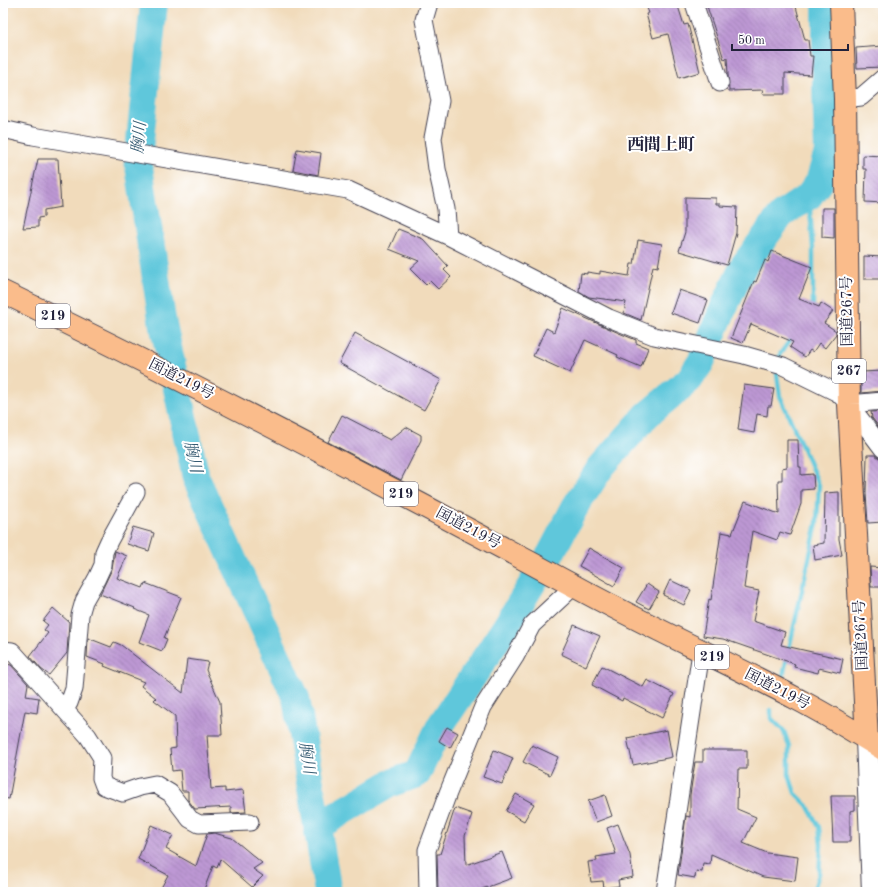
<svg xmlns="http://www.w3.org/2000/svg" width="886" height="895" viewBox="0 0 886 895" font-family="'Old Standard TT','Noto Serif JP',serif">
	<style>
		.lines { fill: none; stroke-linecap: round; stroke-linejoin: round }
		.stream { stroke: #5ec7db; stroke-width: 4.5 }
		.river { stroke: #5ec7db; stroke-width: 28 }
		.building { fill: url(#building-back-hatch) }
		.minor-casing { stroke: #413e4e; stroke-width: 19 }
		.tertiary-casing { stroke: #413e4e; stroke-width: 24 }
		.trunk-casing { stroke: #413e4e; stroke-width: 24 }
		.minor { stroke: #fff; stroke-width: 17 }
		.tertiary { stroke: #fff; stroke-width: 22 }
		.trunk { stroke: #fabc8b; stroke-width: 22 }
		.labels { text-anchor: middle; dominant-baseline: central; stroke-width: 4; stroke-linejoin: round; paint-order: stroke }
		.shield { fill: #fff; stroke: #646476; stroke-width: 1 }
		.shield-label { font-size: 14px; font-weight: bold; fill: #22223b }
		.street-label { font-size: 15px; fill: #22223b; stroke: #fff }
		.water-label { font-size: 16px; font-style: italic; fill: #375c73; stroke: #fff }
		.quarter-label { font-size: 17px; font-weight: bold; fill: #22223b; stroke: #fff }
	</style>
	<defs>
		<pattern id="building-back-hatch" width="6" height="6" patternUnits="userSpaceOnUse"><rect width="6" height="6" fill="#bd98d4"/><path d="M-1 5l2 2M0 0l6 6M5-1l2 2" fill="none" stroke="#997cad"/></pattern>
	</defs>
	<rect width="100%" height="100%" fill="#fff"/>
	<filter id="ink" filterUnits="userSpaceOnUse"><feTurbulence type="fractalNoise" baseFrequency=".025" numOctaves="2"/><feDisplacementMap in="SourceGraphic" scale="8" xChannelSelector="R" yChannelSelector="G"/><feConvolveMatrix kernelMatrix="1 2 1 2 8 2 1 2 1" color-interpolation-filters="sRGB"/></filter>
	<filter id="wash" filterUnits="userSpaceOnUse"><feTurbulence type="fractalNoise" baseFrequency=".012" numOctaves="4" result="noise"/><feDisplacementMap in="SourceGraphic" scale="16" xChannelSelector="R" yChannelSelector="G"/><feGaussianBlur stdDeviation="0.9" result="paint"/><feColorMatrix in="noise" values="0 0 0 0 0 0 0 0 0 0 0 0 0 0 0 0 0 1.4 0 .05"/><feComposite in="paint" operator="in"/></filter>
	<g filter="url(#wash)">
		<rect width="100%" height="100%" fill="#f1dbbb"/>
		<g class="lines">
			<!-- stream -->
			<path class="stream" d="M809 196 813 248V304L809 309
				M783 676 817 523 819 485 780 396 777 375 780 354 793 336
				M771 710V718L784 731 789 746V775L795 793 807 805 819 827 821 845 819 874 813 892"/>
			<!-- river -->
			<path class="river" d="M154 3 138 160 162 319 196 478 296 698 328 892
				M317 827 391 783 417 774 440 726 505 628 551 553 575 507 601 467 647 415 689 380 701 362 723 309 744 265 781 215 809 196 819 182 828 152 826 84V3"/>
		</g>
		<g id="blocks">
			<!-- building -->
			<path class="building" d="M645 3H677L684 25 688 24 700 72 679 78 668 34 653 38 646 14 649 13Z
				M706 3H795L805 40H808L810 56H813L811 75 785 73V94H762L763 90 729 91 727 58 724 59Z
				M883 46V67L857 68 856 48Z
				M297 149 321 153 318 175 293 170Z
				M863 155 883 156V203L865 202 866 169H863Z
				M38 159H58L61 207 44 210V217L38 218V227L23 228Z
				M685 197 716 198V204H720V206L737 207 736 233 727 265 679 251 685 232Z
				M822 208H834V238L822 237Z
				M398 229 423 239 448 266 444 270 451 277 438 289 430 281 426 285 410 269 419 261 389 249Z
				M638 240 662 244 658 267 653 266 641 320 624 313 626 302 589 297 579 291 581 273 587 274V272L600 274V271L629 276 631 264H634Z
				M772 251 812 267 799 299 819 307 821 303 833 311 824 323 836 331V334L825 348 819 343 813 352 810 350 805 357 790 347 793 342 751 324 743 343 731 338 754 281 756 282 765 260 768 262Z
				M864 256 883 257V279H864Z
				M679 290 708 300 700 323 671 313Z
				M563 308 619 333 636 340V343L648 348 641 367 617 357 618 355 585 340 570 373 533 356 546 328 554 332Z
				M355 333 441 380 424 410 339 363Z
				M883 371V391L861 393V372Z
				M744 385 774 389 771 406H768L767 416 757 414 754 433 738 430Z
				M883 411V432L872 418 871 412Z
				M342 415 390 440 406 427 421 435V440L401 480 328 442Z
				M787 440H798L799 467H801V475L813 474 814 489 801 490V504L790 535 780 532 777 540 752 531 744 588 759 591 753 621 785 632 781 645 843 659 840 673 819 668 818 673 794 667 795 664 723 639 703 636 709 599 711 600 721 532 732 534 745 501 779 514 778 480H782V468L787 467Z
				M867 455H875L879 458 883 459V522L868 523 866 493Z
				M839 492V539L842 555 815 560 813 545 824 543 825 493Z
				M133 527 154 533 149 551 127 544Z
				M589 548 624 568 614 586 579 566Z
				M115 551 127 556 117 578 143 588 145 583 181 597 164 638 167 639 162 651 139 642 149 615 134 609 135 608 100 594 112 569Z
				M870 567 883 568V587H871Z
				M670 580 691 590 684 605 663 595Z
				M647 584 659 592 649 609 636 602Z
				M53 608 69 622 67 653 49 675 41 669 30 656 48 633 44 630 48 625 43 621Z
				M574 625 600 636 586 666 561 654Z
				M88 638 111 647 114 642 121 645 183 693 187 659 208 662 206 670 220 702 222 735H207L211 789 225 788V792L243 790 246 812 231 813V807L195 809 188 800V791H182L180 770 172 771 170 749 176 748 175 716 154 700 156 698 141 686 144 682 104 666 105 664 87 657Z
				M3 663 11 665 28 684 26 696 39 698 37 713 25 711 9 799 3 798Z
				M602 666 643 687 647 680 674 694 662 718 623 698 622 701 592 685Z
				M447 727 458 733 450 748 439 741Z
				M667 730 672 757 633 765 627 738Z
				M532 745 558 757 550 775 523 762Z
				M494 750 513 758 502 784 483 777Z
				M703 750H747V769H738L737 809 756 817 743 843 767 853 798 857 795 881 763 877 711 854 710 864 703 863 702 872 696 871 695 878 678 875 686 816 690 817V795L695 762H703Z
				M516 794 534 804 524 821 506 811Z
				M605 795 612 816 596 822 588 801Z
				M831 796H855V810L850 811V842H833Z
				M455 808 472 814 465 836 466 865 502 852 512 878 474 892H438L437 854H440Z
				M618 824 630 855 633 877 618 880 619 886 604 888 603 881 591 882 588 862 597 861 596 857 616 854 607 828Z
				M151 825 173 835 166 849 196 866 207 834 214 833 232 838 262 863 253 869 263 876 252 887 220 859 217 868 213 866 203 892H169L161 888 168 875 138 859Z"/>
		</g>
	</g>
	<g filter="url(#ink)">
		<use href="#blocks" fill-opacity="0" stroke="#413e4e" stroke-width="1"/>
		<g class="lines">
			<defs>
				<path id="minor" d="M429 3 424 20 440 101 433 138 437 169 446 209 448 236
					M694 3 720 83
					M845 99 861 97 883 78
					M3 129 33 136 348 190 448 236 609 318 654 336 744 355 783 366 838 393 849 404 883 449
					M849 404 883 401
					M3 650 12 651 88 736 102 758 101 778 104 786 123 793 140 787 155 784 170 793 190 819 199 824 250 822
					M64 709 69 703 74 689 80 615 84 601 97 578 103 565 104 552 109 541 136 492
					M428 892 427 850 448 793 483 707 515 657 532 625 574 586
					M665 892 701 652"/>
				<path id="tertiary" d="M867 739 873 892"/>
				<path id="trunk" d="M841 3 845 99 849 404 867 739
					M3 292C196 385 386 485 574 586 647 626 723 660 797 699 826 714 855 732 883 749"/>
			</defs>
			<!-- minor casing -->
			<use href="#minor" class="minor-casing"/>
			<!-- tertiary casing -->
			<use href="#tertiary" class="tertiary-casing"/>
			<!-- trunk casing -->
			<use href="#trunk" class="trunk-casing"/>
			<!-- minor -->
			<use href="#minor" class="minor"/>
			<!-- tertiary -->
			<use href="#tertiary" class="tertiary"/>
			<!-- trunk -->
			<use href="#trunk" class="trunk"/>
		</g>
	</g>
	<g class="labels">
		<!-- shield labels -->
		<g class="shield">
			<rect x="36" y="304" width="34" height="24" rx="3"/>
			<rect x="832" y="359" width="34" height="24" rx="3"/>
			<rect x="384" y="482" width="34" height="24" rx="3"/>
			<rect x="695" y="645" width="34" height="24" rx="3"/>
		</g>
		<g class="shield-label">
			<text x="53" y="316">219</text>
			<text x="849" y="371">267</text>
			<text x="401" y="494">219</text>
			<text x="712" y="657">219</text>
		</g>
		<!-- street labels -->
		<g class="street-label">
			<text transform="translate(848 311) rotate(-91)">国道267号</text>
			<text transform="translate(181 380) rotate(27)">国道219号</text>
			<text transform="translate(468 529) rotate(28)">国道219号</text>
			<text transform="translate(862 635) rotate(-93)">国道267号</text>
			<text transform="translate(777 690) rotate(27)">国道219号</text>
		</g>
		<!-- water labels -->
		<g class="water-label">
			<text transform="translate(140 138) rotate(-85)">胸川</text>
			<text transform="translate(192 457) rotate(77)">胸川</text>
			<text transform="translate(306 758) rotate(81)">胸川</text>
		</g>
		<!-- quarter labels -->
		<g class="quarter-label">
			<text x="661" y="145">西間上町</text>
		</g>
	</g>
	<!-- margin -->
	<rect width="886" height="895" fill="none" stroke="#fff" stroke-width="16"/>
	<!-- scale -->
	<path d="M732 44v6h116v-6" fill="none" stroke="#22223b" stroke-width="2"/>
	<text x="738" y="44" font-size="12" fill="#22223b" stroke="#ffffff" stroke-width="3" paint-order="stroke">50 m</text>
</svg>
